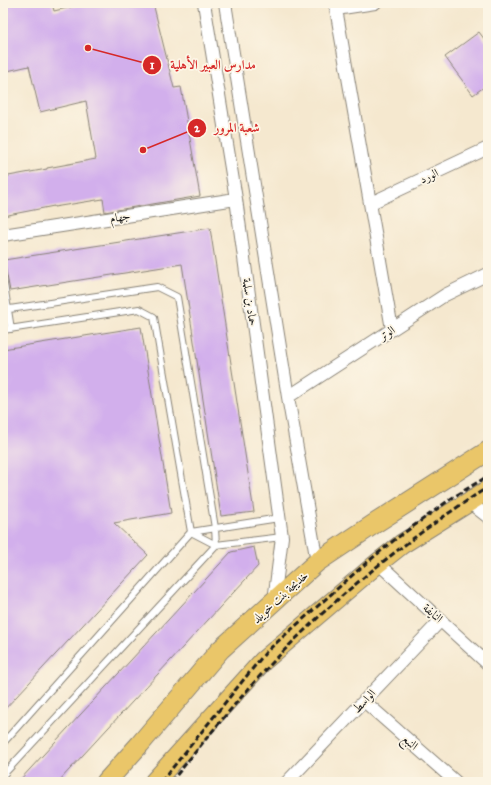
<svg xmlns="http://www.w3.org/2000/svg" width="491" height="785" viewBox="0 0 491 785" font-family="'IM FELL Great Primer',Amiri,serif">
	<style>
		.building { fill: #d2afec }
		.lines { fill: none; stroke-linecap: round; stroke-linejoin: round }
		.service-casing { stroke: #888276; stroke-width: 8 }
		.minor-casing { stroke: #888276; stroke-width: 14 }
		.primary-casing { stroke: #888276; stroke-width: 21 }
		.service { stroke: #fff; stroke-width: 6 }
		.minor { stroke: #fff; stroke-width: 12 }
		.primary { stroke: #eac669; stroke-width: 19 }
		.rail { stroke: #1c1c1c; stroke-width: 3; stroke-dasharray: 6 3; stroke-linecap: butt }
		.labels { text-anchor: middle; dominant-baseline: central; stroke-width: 3.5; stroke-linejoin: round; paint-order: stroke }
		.street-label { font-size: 12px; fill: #1c1c1c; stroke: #fcf5e5 }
		.leader { fill: none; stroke: #d62828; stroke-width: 1.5 }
		.callout-dot { fill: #d62828; stroke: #fcf5e5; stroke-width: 1.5 }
		.mark-label { font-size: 12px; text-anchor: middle; font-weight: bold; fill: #fff }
		.callout-label { font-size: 13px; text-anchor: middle; font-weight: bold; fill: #d62828; stroke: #fcf5e5; stroke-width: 3.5; stroke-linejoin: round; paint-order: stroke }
	</style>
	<rect width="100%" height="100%" fill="#fcf5e5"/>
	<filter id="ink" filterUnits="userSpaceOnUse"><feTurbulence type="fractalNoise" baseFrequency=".025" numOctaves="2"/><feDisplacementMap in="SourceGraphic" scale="8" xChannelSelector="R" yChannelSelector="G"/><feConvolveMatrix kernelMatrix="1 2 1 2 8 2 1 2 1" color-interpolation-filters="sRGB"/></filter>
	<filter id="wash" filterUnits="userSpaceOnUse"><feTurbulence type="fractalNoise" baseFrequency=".012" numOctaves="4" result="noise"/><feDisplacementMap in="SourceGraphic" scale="16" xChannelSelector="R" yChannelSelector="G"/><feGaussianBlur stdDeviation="0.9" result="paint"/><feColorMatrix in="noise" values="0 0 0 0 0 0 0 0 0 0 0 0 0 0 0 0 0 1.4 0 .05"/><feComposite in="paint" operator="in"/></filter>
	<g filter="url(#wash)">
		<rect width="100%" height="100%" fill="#f5e8cf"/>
		<g id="blocks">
			<!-- building -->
			<path class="building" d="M3 3H52L54 11 88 3H153L174 88 181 87 200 196 105 212 103 199 54 207V206L3 216V177L47 169V168L96 159 86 101 40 112 29 66 3 72Z
				M479 32 488 44V84L473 95 445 57Z
				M210 228 254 512 221 516 182 264 10 291 4 260Z
				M141 327 171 513 114 523 148 555 3 711V349Z
				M254 547 258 566 58 782H18L231 552Z"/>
		</g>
	</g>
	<g filter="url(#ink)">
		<use href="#blocks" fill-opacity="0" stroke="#888276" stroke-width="1"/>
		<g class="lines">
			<defs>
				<path id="service" d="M3 278 11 329
					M3 310 157 287 177 297 215 528 216 545 3 775
					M3 330 139 309 154 317 191 532 3 743
					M191 532 216 545 282 537
					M191 532 279 518"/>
				<path id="minor" d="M204 3 236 199 282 537 274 601
					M225 3 288 397 317 562
					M335 3 392 329
					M336 9 375 3
					M371 203 488 148
					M3 235 236 199
					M288 397 445 295 488 274
					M469 502 488 517
					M378 563 488 664
					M364 701 456 782
					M287 782 441 620"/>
				<path id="primary" d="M106 782 140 744 220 650 317 562 374 524 488 451
					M154 782 263 661 378 563 402 544 488 490"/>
			</defs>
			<!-- service casing -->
			<use href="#service" class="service-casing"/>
			<!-- minor casing -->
			<use href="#minor" class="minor-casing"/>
			<!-- primary casing -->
			<use href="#primary" class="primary-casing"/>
			<!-- service -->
			<use href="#service" class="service"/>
			<!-- minor -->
			<use href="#minor" class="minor"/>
			<!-- primary -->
			<use href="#primary" class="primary"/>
			<!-- rail -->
			<path class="rail" d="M161 782 266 652 364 565 393 541 452 498 488 476
				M171 782C214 729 257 675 307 628 362 575 424 528 488 487"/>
		</g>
	</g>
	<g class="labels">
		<!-- street labels -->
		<g class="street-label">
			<text transform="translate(429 176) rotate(-25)">الورد</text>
			<text transform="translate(120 217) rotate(-9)">جهام</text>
			<text transform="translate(250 302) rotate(82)">حماد بن سلمة</text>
			<text transform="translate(387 333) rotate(-33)">الوتر</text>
			<text transform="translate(280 597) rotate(-42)">خديجة بنت خويلد</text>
			<text transform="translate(433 613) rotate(42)">النايفة</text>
			<text transform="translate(364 701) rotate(-47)">الواسط</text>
			<text transform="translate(410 742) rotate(41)">النبع</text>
		</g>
	</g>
	<!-- callouts -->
	<path class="leader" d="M88 48L152 65M143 150L197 128"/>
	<g class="callout-dot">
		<circle cx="88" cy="48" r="4"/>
		<circle cx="143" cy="150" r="4"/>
		<circle cx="152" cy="65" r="10"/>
		<circle cx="197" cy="128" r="10"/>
	</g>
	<g class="mark-label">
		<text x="152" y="69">1</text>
		<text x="197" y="132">2</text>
	</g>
	<g class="callout-label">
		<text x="213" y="69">مدارس العبير الأهلية</text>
		<text x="237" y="132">شعبة المرور</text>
	</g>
	<!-- margin -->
	<rect width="491" height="785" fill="none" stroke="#fcf5e5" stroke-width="16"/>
</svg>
